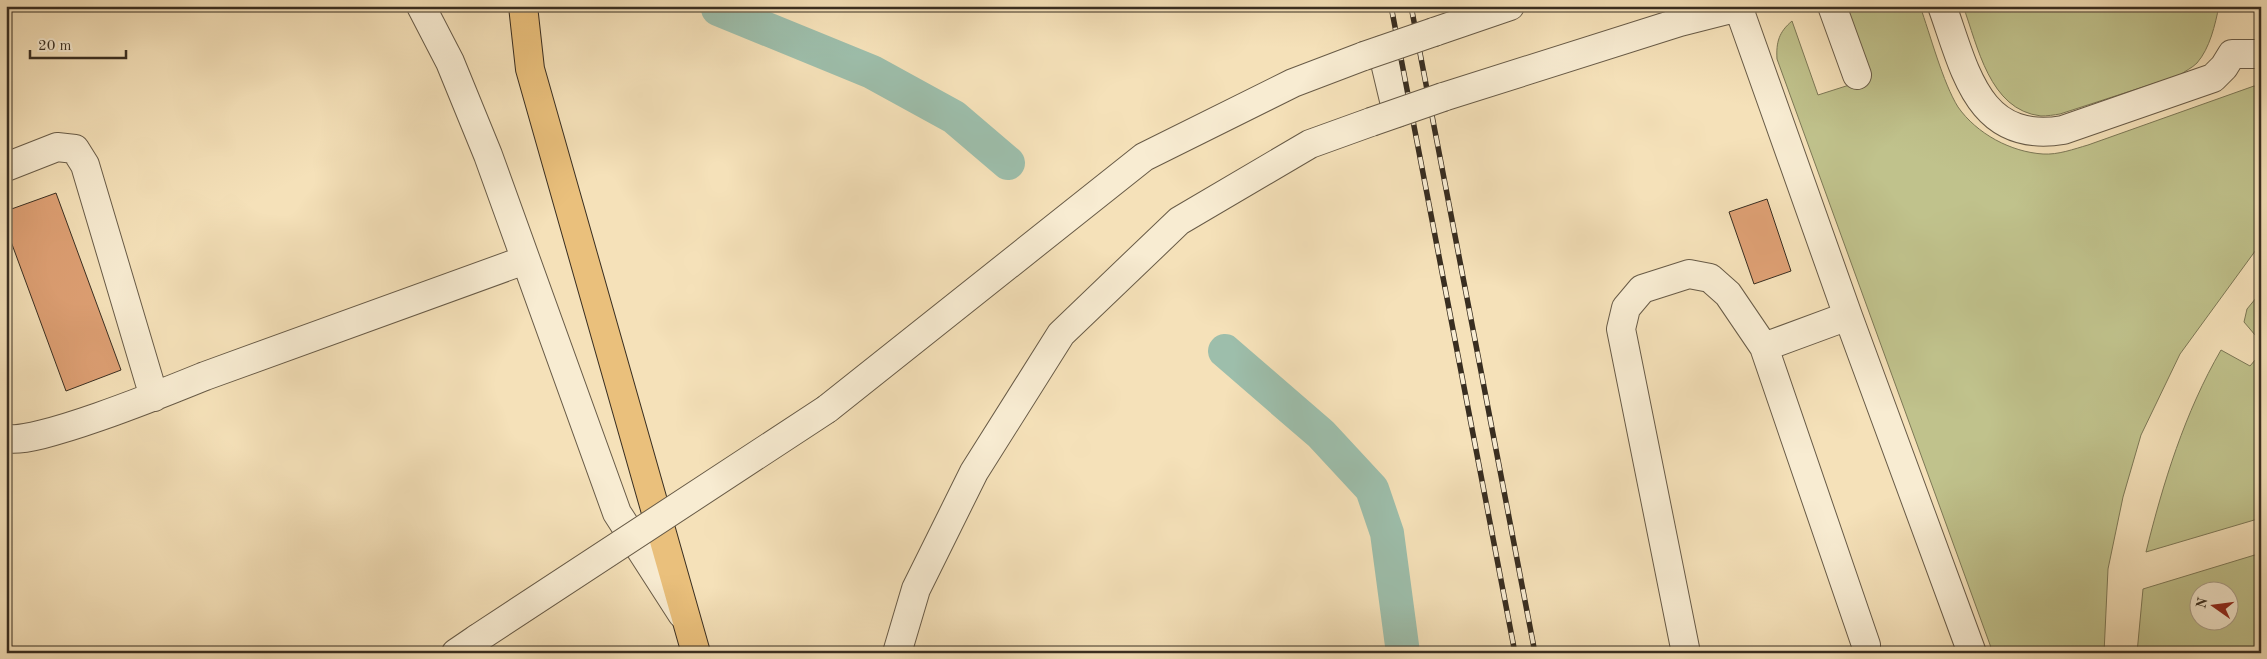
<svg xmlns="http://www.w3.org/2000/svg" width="2267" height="659" viewBox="0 0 2267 659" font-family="'Old Standard TT',serif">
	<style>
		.green { fill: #c0c28c; stroke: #7c7856; fill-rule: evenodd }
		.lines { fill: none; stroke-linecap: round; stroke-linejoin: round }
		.canal { stroke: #9dbeab; stroke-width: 34 }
		.building { fill: #dea074; stroke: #392e21 }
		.minor-casing { stroke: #685b47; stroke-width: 30 }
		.major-casing { stroke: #392e21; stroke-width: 30 }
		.minor { stroke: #f8ecd2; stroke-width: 28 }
		.major { stroke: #eac07c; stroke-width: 28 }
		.rail-casing { stroke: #392e21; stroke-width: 5.5 }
		.rail { stroke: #f8ecd2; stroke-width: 4; stroke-dasharray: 11; stroke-linecap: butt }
		.minor-bridge-casing { stroke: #685b47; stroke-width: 30; stroke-linecap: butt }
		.minor-bridge { stroke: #f8ecd2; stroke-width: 28 }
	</style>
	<rect width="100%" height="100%" fill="#f5e1b9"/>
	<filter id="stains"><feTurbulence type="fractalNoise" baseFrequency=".004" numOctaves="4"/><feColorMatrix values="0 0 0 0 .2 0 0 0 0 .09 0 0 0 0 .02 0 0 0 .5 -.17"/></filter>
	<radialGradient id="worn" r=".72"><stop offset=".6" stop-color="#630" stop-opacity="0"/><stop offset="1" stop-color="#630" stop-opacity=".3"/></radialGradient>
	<!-- green -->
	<path class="green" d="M1842 6H1920C1930 34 1943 83 1958 107 1977 134 2011 152 2043 154 2058 155 2074 149 2088 145L2254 86 2261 88V243L2180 354 2141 435 2123 497 2108 569 2104 653H1993L1777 59C1776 42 1779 32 1792 21L1818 95 1868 79Z
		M1963 6H2219C2215 25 2210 48 2197 63 2192 68 2185 71 2180 75L2060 114C2054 115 2047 116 2041 116 1989 110 1978 46 1963 6Z
		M2261 292V342L2244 322 2247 309Z
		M2221 350 2250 366 2261 353V518L2146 552C2163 483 2185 412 2221 350Z
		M2258 554 2261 561V653H2137L2143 589ZM2200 592H2230V622H2200Z"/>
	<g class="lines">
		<!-- canal -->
		<path class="canal" d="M718 9 872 72 954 117 1008 163
			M1225 351 1321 434 1372 489 1387 533 1403 653"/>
	</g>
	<!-- building -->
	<path class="building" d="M56 193 121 370 66 391 6 228V211Z
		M1767 199 1791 271 1754 284 1729 212Z"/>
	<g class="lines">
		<defs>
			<path id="minor" d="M421 6 450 62 488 155 617 513 682 614
				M1738 6 1848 316 1972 653
				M1832 6 1857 75
				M1942 6C1965 69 1977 144 2063 130L2213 78 2224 67 2232 54H2261
				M1434 32 1510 6
				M1382 50 1397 113
				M1443 97 1680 22 1743 6
				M6 167 57 147 75 149 85 165 154 397
				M1764 347 1848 316
				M827 409 1144 157 1293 83 1364 56
				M6 438C32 447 173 389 205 376L525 260
				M456 653 478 638
				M897 653 916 589 974 472 1061 334 1179 221 1310 144 1371 122
				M1686 653 1621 329 1626 308 1642 289 1689 274 1710 278 1728 294 1764 347 1866 645V653"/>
			<path id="major" d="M523 6 530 69 696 653"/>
		</defs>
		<!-- minor casing -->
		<use href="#minor" class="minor-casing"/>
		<!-- major casing -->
		<use href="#major" class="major-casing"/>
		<!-- minor -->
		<use href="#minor" class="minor"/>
		<!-- major -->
		<use href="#major" class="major"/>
		<defs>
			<path id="rail" d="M1391 6 1515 653
				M1411 6 1535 653"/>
		</defs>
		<!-- rail casing -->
		<use href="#rail" class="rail-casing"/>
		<!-- rail -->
		<use href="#rail" class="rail"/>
		<defs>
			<path id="minor-bridge" d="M1364 56 1434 32
				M1371 122 1443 97
				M478 638 827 409"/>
		</defs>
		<!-- minor-bridge casing -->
		<use href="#minor-bridge" class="minor-bridge-casing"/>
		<!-- minor-bridge -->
		<use href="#minor-bridge" class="minor-bridge"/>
	</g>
	<!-- margin -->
	<rect width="2267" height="659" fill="none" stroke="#f5e1b9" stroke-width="25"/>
	<rect x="8" y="8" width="2252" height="644" fill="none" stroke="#392e21" stroke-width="2.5"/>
	<rect x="12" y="12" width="2242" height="634" fill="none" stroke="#392e21"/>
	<!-- north arrow -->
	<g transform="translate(2214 606) rotate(284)"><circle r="24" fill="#f8ecd2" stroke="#aca08b"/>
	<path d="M0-4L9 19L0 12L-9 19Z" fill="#8f2418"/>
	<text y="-8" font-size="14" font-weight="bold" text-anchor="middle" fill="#392e21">N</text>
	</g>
	<!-- scale -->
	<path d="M30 50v8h96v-8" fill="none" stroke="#392e21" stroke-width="2.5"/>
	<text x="38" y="50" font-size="15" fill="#392e21" stroke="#f8ecd2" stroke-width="4" paint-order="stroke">20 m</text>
	<rect width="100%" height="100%" filter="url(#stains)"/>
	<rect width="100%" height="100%" fill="url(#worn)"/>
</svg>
